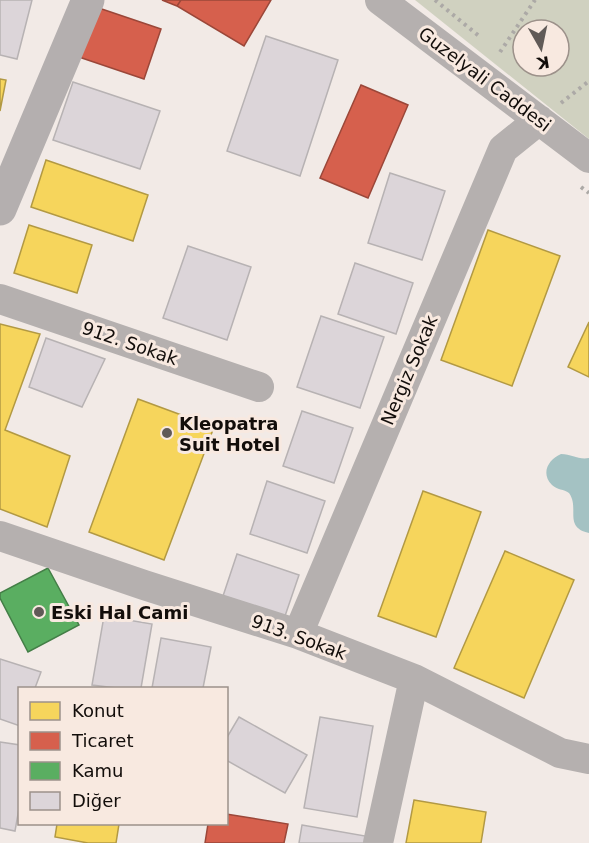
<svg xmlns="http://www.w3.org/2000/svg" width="589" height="843" viewBox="0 0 589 843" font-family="'DejaVu Sans',sans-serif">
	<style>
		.green { fill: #d0d1c0; fill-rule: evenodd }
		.water { fill: #a4c2c3 }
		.homes { fill: #f6d55c; stroke: #b29943; stroke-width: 1.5 }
		.shops { fill: #d6604d; stroke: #9b4739; stroke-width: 1.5 }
		.public { fill: #5aae61; stroke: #447e47; stroke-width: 1.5 }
		.building { fill: #dcd5d9; stroke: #b7b2b3; stroke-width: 1.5 }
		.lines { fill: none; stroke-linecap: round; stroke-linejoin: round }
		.path { stroke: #aca9a6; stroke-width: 4; stroke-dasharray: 3 4.5; stroke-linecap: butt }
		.street { stroke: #b5b0af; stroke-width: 30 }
		.secondary { stroke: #b4afaf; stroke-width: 33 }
		.poi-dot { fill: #605a57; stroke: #f8e9e0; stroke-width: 2 }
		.labels { text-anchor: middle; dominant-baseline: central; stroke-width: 6; stroke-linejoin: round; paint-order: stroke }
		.street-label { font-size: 18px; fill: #120d0a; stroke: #f8e9e0 }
		.poi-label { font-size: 18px; font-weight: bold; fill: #120d0a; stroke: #f8e9e0; text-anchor: start }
	</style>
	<rect width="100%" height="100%" fill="#f2eae6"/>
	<!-- green -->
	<path class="green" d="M415 0H589V139ZM523 30H559V66H523Z"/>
	<!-- water -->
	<path class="water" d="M561 454C572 454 578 460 589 458V533C563 527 580 508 569 493 564 489 557 490 552 485 540 473 549 459 561 454Z"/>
	<!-- homes -->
	<path class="homes" d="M0 79 6 80 0 111Z
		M46 160 148 195 133 241 31 207Z
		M29 225 92 245 77 293 14 273Z
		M488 230 560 256 512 386 441 360Z
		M589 322V377L568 367Z
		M0 324 40 334 5 430 70 456 47 527 0 509Z
		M138 399 214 427 164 560 89 532Z
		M423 491 481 512 436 637 378 616Z
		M505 551 574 580 524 698 454 668Z
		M414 800 486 812 481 843H406Z
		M57 824H119L116 843H88L55 837Z"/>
	<!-- shops -->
	<path class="shops" d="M162 0H181L177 6Z
		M181 0H271L244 46 177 6Z
		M84 3 161 29 144 79 67 53Z
		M361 85 408 105 368 198 320 178Z
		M226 814 288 824 284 843H205L208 824H226Z"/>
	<!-- public -->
	<path class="public" d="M48 568 79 625 28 652 0 598V593Z"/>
	<!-- building -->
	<path class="building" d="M0 0H32L17 59 0 55Z
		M266 36 338 60 300 176 227 151Z
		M73 82 160 111 140 169 53 140Z
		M390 173 445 191 422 260 368 243Z
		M188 246 251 267 227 340 163 318Z
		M355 263 413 283 396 334 338 314Z
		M321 316 384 337 360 408 297 387Z
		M46 338 105 359 82 407 29 387Z
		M302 411 353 428 334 483 283 466Z
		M267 481 325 501 307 553 250 534Z
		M237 554 299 575 285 616 223 596Z
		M104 616 152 624 141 688H116L92 685Z
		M161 638 211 647 203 688H152Z
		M0 659 41 672 35 688H20V726L0 719Z
		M239 717 307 755 285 793 226 760V739Z
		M320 717 373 726 357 817 304 808Z
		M0 742 20 745V803L15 831 0 828Z
		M302 825 371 837 370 843H299Z"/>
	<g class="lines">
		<!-- path -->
		<path class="path" d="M435 0 479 36
			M500 52 535 0
			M561 103 589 81
			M581 187 589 193"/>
		<!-- street -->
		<path class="street" d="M380 0 589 158
			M0 299 259 387
			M0 536 144 585 298 634 414 679 560 753 589 759
			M298 634 503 149 539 120
			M378 843 414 679"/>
		<!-- secondary -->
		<path class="secondary" d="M0 209 88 0"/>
	</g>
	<!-- markers -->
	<g class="poi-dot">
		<circle cx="167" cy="433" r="6"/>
		<circle cx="39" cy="612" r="6"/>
	</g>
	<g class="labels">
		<!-- street labels -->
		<g class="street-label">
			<text transform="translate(485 79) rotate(37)">Guzelyali Caddesi</text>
			<text transform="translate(130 343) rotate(19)">912. Sokak</text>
			<text transform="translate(409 370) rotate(-67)">Nergiz Sokak</text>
			<text transform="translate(299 637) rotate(20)">913. Sokak</text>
		</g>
		<!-- poi labels -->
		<g class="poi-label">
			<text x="179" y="423">Kleopatra<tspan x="179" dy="21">Suit Hotel</tspan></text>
			<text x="51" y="612">Eski Hal Cami</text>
		</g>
	</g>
	<!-- legend -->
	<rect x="18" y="687" width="210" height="138" fill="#f8e9e0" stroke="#9c918a" stroke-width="1.5"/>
	<rect x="30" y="702" width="30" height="18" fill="#f6d55c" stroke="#9c918a" stroke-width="1.5"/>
	<text x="72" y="717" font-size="18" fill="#120d0a">Konut</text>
	<rect x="30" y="732" width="30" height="18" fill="#d6604d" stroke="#9c918a" stroke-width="1.5"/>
	<text x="72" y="747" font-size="18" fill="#120d0a">Ticaret</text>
	<rect x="30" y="762" width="30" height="18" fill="#5aae61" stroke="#9c918a" stroke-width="1.5"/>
	<text x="72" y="777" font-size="18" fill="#120d0a">Kamu</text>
	<rect x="30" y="792" width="30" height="18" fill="#dcd5d9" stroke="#9c918a" stroke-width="1.5"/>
	<text x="72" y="807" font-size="18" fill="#120d0a">Diğer</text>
	<!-- north arrow -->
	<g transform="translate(541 48) rotate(171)"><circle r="28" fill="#f8e9e0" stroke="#9c918a" stroke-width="1.5"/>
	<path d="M0-4.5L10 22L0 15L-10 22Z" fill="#605a57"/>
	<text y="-9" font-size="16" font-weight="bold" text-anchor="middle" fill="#120d0a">K</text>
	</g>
</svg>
